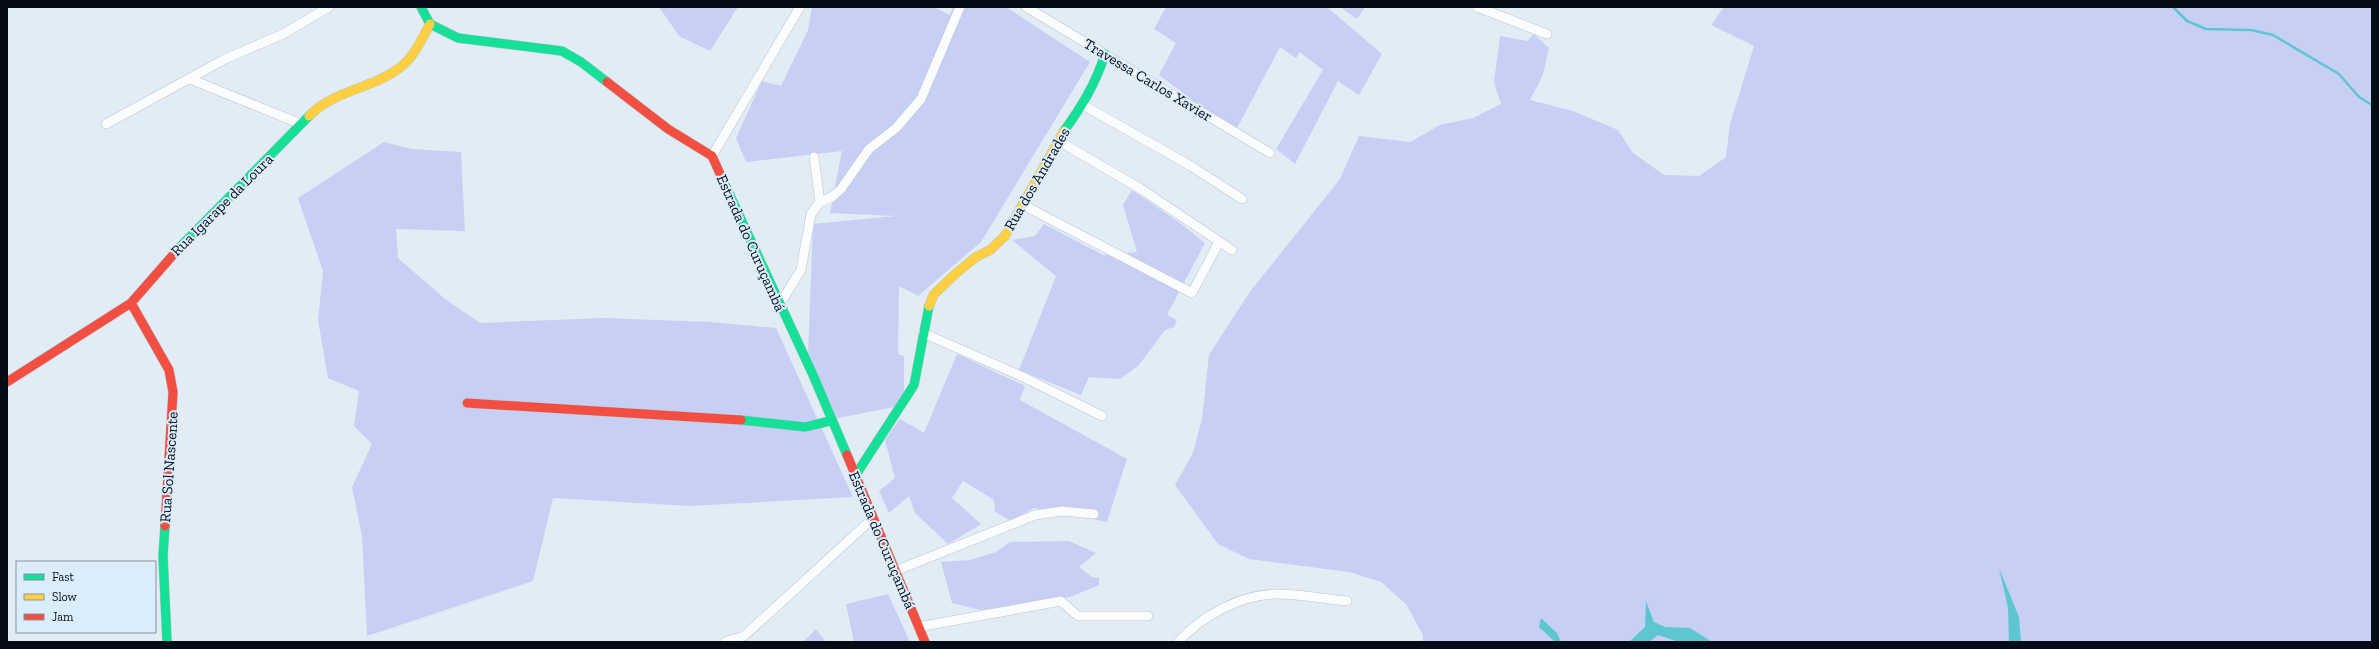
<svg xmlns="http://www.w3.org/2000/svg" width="2379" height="649" viewBox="0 0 2379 649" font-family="'Zilla Slab',serif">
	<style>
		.green { fill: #c8cff4 }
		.water { fill: #5ec6d0 }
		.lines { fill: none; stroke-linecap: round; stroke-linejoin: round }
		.stream { stroke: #5ec6d0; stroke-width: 2.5 }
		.street-casing { stroke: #bcc5cd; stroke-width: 10 }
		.fast-casing { stroke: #bcc5cd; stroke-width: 10 }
		.slow-casing { stroke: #bcc5cd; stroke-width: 10 }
		.jam-casing { stroke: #bcc5cd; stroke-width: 10 }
		.street { stroke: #fbfcfd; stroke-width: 9 }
		.fast { stroke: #16e098; stroke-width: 9 }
		.slow { stroke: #ffcf43; stroke-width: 9 }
		.jam { stroke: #f24e42; stroke-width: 9 }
		.labels { text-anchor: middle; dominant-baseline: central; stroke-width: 4; stroke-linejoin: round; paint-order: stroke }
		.street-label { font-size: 15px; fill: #040d15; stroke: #dbedfb }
	</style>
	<rect width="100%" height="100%" fill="#e2ecf4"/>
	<!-- green -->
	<path class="green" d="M659 7H738L710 51 679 36Z
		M812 7H934L950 15 953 7H1006L1090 62 981 242 918 296 899 286 898 354 904 356V391L894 407 833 419 808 355 813 224 896 216 830 213 842 151 746 162 736 138 762 81 781 86 808 30Z
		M1166 7H1327L1382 54 1359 95 1338 81 1295 164 1276 149 1323 70 1300 52 1296 58 1280 47 1235 132 1159 75 1176 43 1154 29Z
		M1340 7H1365L1357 19Z
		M1724 7H2372V642H1423V635L1406 604 1381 582 1349 572 1249 559 1218 544 1175 485 1193 453 1202 419 1209 355 1249 293 1340 179 1359 136 1410 142 1440 125 1473 118 1501 104 1494 82 1500 36 1527 41 1534 34 1549 48 1543 75 1530 100 1573 111 1618 130 1633 153 1664 175 1699 176 1726 157 1730 124 1754 46 1711 25Z
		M384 142 411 149 461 152 465 231 396 229 398 258 445 299 480 323 603 318 711 322 776 328 853 497 690 506 553 498 533 581 367 636 362 536 352 487 372 444 354 426 359 391 328 378 318 320 323 271 298 198Z
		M1132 190 1180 223 1205 243 1167 315 1177 320 1174 327 1165 330 1139 365 1120 379 1089 377 1081 395 1019 370 1056 276 1012 240 1035 236 1044 224 1103 255 1137 252 1123 205Z
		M957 354 1025 386 1020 400 1127 459 1107 522 1034 508 1011 521 995 512 994 500 963 481 952 498 981 524 948 544 915 513 909 496 889 513 879 491 895 478 885 440 900 419 924 433Z
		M1069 541 1096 553 1079 567 1092 577 1099 578V585L1070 597 980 610 952 603 941 562 970 560 996 552 1010 542Z
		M888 594 910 642H854L846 604Z
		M816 629 826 642H803Z"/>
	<!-- water -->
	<path class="water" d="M1999 568 2019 617 2021 642H2009L2008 608Z
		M1646 601 1654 622 1665 627 1690 628 1712 642H1679L1658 635 1649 642H1629L1645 627Z
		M1541 618 1557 633 1561 642H1555L1539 627Z"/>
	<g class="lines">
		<!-- stream -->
		<path class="stream" d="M2173 7 2187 21 2206 29 2251 30 2273 35 2339 74 2359 97 2372 105"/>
		<defs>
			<path id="street" d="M1026 7 1270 153
				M1477 7 1547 34
				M190 79 301 124
				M1083 105 1191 166 1242 199
				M106 124 225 59 283 34 329 7
				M1057 140 1141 189 1232 250
				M712 156 800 7
				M814 157 820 202
				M1023 205 1192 293 1219 242
				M779 305 801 270 811 214 820 202 832 197 841 189 869 149 896 128 921 99 960 7
				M923 333 1021 376 1102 416
				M895 571 1035 515 1062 511 1094 514
				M918 627 1061 601 1078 616H1148
				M725 642 744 636 872 519
				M1178 642C1202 616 1241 594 1277 594 1300 594 1324 599 1347 601"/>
			<path id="fast" d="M421 7 430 24 458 38 562 51 581 62 607 82
				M1064 131C1082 106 1096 83 1105 54
				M721 176 813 375 847 455
				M180 247 309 116
				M741 420 805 427 830 421
				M855 476 914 385 929 306
				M165 526 163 556 167 642"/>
			<path id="slow" d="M309 116C335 89 375 89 403 65 415 55 422 38 430 24
				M929 306 934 294 954 275 976 257 990 250 1005 236 1064 131"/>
			<path id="jam" d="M607 82 668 129 712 156 721 176
				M131 303 169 370 173 392 165 526
				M7 382 131 303 180 247
				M467 403 741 420
				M847 455 925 642"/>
		</defs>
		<!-- street casing -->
		<use href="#street" class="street-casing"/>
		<!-- fast casing -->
		<use href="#fast" class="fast-casing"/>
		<!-- slow casing -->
		<use href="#slow" class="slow-casing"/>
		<!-- jam casing -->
		<use href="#jam" class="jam-casing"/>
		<!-- street -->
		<use href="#street" class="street"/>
		<!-- fast -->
		<use href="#fast" class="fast"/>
		<!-- slow -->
		<use href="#slow" class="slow"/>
		<!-- jam -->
		<use href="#jam" class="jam"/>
	</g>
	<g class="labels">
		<!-- street labels -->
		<g class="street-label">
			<text transform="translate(1148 80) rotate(31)">Travessa Carlos Xavier</text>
			<text transform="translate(1037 179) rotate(-60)">Rua dos Andrades</text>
			<text transform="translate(222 205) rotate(-45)">Rua Igarape da Loura</text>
			<text transform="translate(751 243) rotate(66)">Estrada do Curuçambá</text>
			<text transform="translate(169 467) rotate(-86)">Rua Sol Nascente</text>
			<text transform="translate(882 540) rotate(67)">Estrada do Curuçambá</text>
		</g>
	</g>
	<!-- border -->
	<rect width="2379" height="649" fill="none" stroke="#040d15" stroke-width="16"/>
	<!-- legend -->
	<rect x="16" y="561" width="140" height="72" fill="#dbedfb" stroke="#85939f"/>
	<rect x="24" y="574" width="20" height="6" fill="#16e098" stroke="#85939f"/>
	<text x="52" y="581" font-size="12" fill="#040d15">Fast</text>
	<rect x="24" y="594" width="20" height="6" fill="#ffcf43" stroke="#85939f"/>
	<text x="52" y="601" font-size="12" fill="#040d15">Slow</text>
	<rect x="24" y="614" width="20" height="6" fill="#f24e42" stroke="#85939f"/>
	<text x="52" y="621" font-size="12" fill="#040d15">Jam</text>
</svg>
